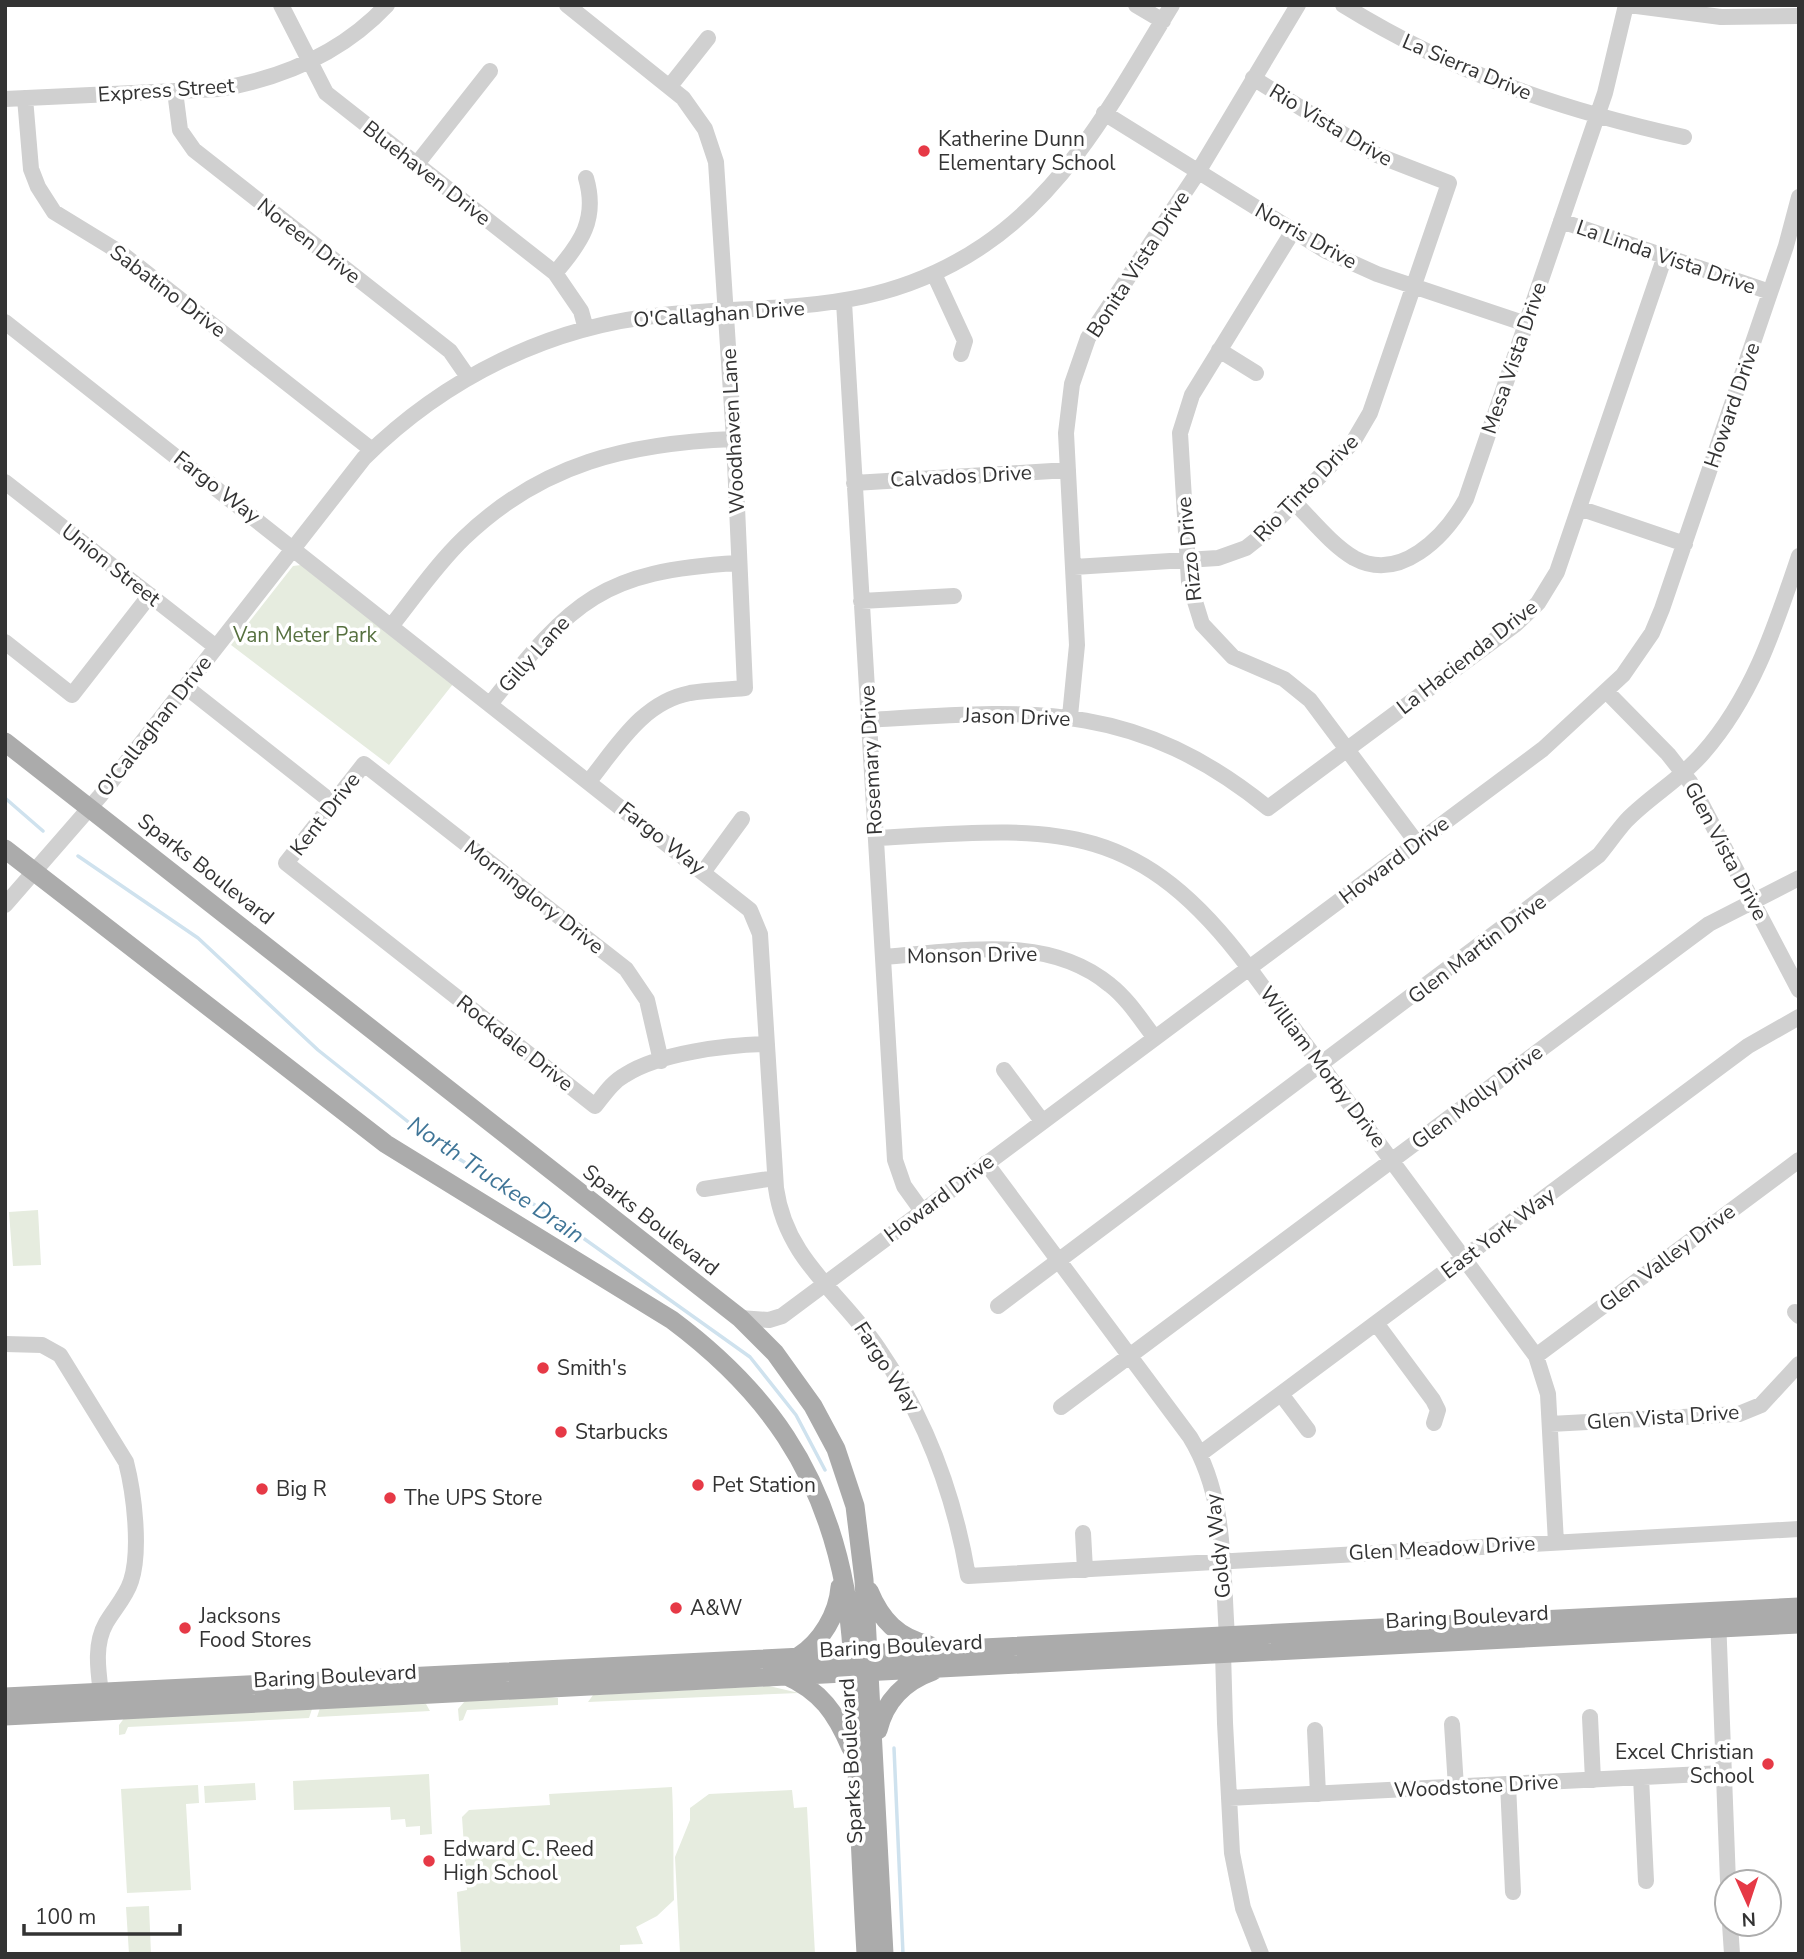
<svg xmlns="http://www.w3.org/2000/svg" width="1804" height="1959" viewBox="0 0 1804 1959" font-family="'Nunito Sans',sans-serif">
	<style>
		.green { fill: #e6ecdf }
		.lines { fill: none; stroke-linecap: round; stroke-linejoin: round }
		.stream { stroke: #cfe2ee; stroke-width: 3.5 }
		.minor { stroke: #d0d0d0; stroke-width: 16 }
		.major { stroke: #ababab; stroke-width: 19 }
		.poi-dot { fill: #e63946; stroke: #fff; stroke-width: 2.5 }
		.labels { text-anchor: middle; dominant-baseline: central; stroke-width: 7; stroke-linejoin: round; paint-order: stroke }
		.street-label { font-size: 21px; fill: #333; stroke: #fff }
		.poi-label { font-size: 21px; fill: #333; stroke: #fff; text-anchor: start }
		.park-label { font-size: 21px; fill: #56703f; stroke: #fff }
		.water-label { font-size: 23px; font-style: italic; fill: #3f7597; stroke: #fff }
	</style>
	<rect width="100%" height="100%" fill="#fff"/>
	<!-- green -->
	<path class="green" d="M301 565 453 684 389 765 231 645 293 566Z
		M38 1210 41 1265 13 1266 9 1212Z
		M769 1686 799 1693 588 1702 593 1695Z
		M549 1697 558 1698V1705L467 1710 463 1720 459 1721 458 1709 465 1701Z
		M426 1704 430 1711 317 1717 320 1708Z
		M312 1709 309 1718 128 1727 125 1734 119 1735V1725L125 1717Z
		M429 1774 432 1834 420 1835V1826L406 1827 405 1819 391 1820 390 1807 294 1810 293 1781Z
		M255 1783 256 1800 205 1803 204 1786Z
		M198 1785 199 1803 186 1804 191 1890 127 1893 121 1789Z
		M672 1787C674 1825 673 1862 674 1900L657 1916 636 1927 643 1944 620 1945V1954H461L457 1892 467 1890 462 1817 469 1810 550 1805 549 1794Z
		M792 1790 794 1808 807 1807 815 1954H680L675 1857 690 1820V1808L709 1794Z
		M149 1906 151 1954H129L126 1907Z"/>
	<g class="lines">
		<!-- stream -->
		<path class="stream" d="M5 798 43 831
			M78 856 198 938 318 1050 441 1148 548 1213 750 1357 796 1415 825 1470
			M894 1748 903 1954"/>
		<!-- minor -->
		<path class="minor" d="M281 5 326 93 555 273 581 311 586 329
			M567 5 683 98 705 129 716 162 734 439 745 688C727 690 708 690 690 693 643 702 618 745 590 780
			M1136 5 1163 21
			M1343 5C1453 73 1559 109 1684 137
			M1629 5 1721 17 1799 16
			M670 86 708 38
			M175 91 180 130 194 150 450 351 468 377
			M25 98 31 169 38 187 54 212 121 253 372 450
			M5 99 219 89C283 78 342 53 387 5
			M1104 113 1326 251 1377 274 1526 324
			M416 165 490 71
			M1561 221 1770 292
			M1293 231 1192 395 1180 433 1189 582 1202 624 1233 657 1284 679 1310 700 1417 843
			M555 273C581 243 598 219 586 178
			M934 274 965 341 961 354
			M844 302 895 1160 904 1186 922 1211
			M5 322 750 910 760 934 776 1188C786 1260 840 1292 878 1348 926 1418 954 1493 968 1576L1799 1529
			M1219 350 1256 373
			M5 482 216 647
			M854 483 1068 470
			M1295 503C1313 521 1332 545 1354 558 1400 583 1445 537 1466 499L1605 93 1626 5
			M1579 508 1685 544
			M1074 567 1218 558 1246 548 1265 533 1353 442 1370 413 1449 183 1377 155 1253 78
			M861 601 954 596
			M392 625C415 596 437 564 464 538 542 463 629 443 734 439
			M5 642 72 695 150 595
			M186 687 333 803
			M1607 692 1668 754 1690 782 1799 990
			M491 703C573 600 602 571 738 563
			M1070 716 1077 645 1066 433 1072 384 1088 338 1198 172 1298 5
			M869 720C1031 710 1133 699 1268 808L1516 624 1538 603 1557 572 1665 256
			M876 838C1051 828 1134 814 1249 968L1536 1356 1548 1394 1556 1543
			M704 871 742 819
			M5 905 100 796 364 458C445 378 549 326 663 315 783 303 878 317 984 245 1070 187 1119 91 1172 5
			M883 957C958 952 1046 932 1110 985 1128 999 1141 1020 1155 1038
			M661 1061 647 1000 626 969 364 764 286 863 595 1106C604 1095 612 1082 625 1075 659 1053 726 1045 767 1044
			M1004 1070 1042 1121
			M986 1163 1190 1437C1227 1497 1222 1568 1227 1636L1223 1652 1225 1723 1232 1853 1243 1908 1261 1954
			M704 1189 775 1178
			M998 1306 1599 855C1608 844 1617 831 1626 821 1650 796 1680 780 1703 753 1753 696 1775 627 1799 556
			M1795 1312 1799 1316
			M740 1318 769 1320 782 1316 1543 749 1623 675 1652 633 1662 609 1786 246 1799 197
			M1376 1323 1433 1400 1438 1410 1434 1423
			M5 1344 42 1345 60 1355 126 1462C134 1493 141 1550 131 1581 126 1597 114 1609 106 1623 94 1644 98 1670 101 1693
			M1536 1356 1799 1160
			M1281 1394 1308 1430
			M1061 1407 1709 924 1799 878
			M1550 1424 1739 1414 1761 1405 1799 1364
			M1200 1454 1748 1046 1799 1017
			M1083 1533 1085 1570
			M1718 1617 1728 1882
			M1590 1717 1593 1780
			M1452 1724 1456 1787
			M1315 1730 1318 1794
			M1641 1777 1646 1881
			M1508 1784 1513 1892
			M1229 1798 1723 1773
			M1730 1924 1732 1954"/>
		<!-- major -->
		<path class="major" d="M5 742 740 1318 775 1353 813 1406 836 1449 855 1506 864 1580 884 1954
			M5 849 386 1144 672 1320C767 1391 823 1471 845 1589 854 1641 854 1695 856 1747 859 1816 862 1885 866 1954
			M869 1591C881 1620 898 1638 929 1645
			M799 1656C821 1642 838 1614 840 1587
			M785 1675C821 1691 836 1713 851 1748
			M5 1697 1799 1607
			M5 1716 1799 1624
			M878 1730C885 1701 905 1681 933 1671"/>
	</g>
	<!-- markers -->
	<g class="poi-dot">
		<circle cx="924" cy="151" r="7"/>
		<circle cx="543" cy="1368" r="7"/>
		<circle cx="561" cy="1432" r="7"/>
		<circle cx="698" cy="1485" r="7"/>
		<circle cx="262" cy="1489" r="7"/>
		<circle cx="390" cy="1498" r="7"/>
		<circle cx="676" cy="1608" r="7"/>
		<circle cx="185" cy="1628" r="7"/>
		<circle cx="1768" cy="1764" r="7"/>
		<circle cx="429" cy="1861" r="7"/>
	</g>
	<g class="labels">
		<!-- street labels -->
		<g class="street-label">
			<text transform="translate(1467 67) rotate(23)">La Sierra Drive</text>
			<text transform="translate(166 90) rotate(-4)">Express Street</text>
			<text transform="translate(1331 125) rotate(31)">Rio Vista Drive</text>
			<text transform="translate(427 173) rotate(38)">Bluehaven Drive</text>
			<text transform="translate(1306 236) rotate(29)">Norris Drive</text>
			<text transform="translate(309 241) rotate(38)">Noreen Drive</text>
			<text transform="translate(1666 257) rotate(19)">La Linda Vista Drive</text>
			<text transform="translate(1138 264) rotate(-57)">Bonita Vista Drive</text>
			<text transform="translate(168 291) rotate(37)">Sabatino Drive</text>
			<text transform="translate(719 314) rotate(-4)">O'Callaghan Drive</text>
			<text transform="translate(1514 358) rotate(-71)">Mesa Vista Drive</text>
			<text transform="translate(1732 405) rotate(-71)">Howard Drive</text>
			<text transform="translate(733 431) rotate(-93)">Woodhaven Lane</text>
			<text transform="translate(961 476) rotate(-3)">Calvados Drive</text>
			<text transform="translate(217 487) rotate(38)">Fargo Way</text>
			<text transform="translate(1306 488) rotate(-46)">Rio Tinto Drive</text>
			<text transform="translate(1189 549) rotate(-96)">Rizzo Drive</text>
			<text transform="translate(111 565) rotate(38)">Union Street</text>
			<text transform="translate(534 654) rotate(-48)">Gilly Lane</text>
			<text transform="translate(1467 657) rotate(-38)">La Hacienda Drive</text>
			<text transform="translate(1017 717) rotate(2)">Jason Drive</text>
			<text transform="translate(154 726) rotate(-52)">O'Callaghan Drive</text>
			<text transform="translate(871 760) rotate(-93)">Rosemary Drive</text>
			<text transform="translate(325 814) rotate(-52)">Kent Drive</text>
			<text transform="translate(662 838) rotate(38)">Fargo Way</text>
			<text transform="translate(1726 851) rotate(62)">Glen Vista Drive</text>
			<text transform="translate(1394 860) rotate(-37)">Howard Drive</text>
			<text transform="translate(206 869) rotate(38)">Sparks Boulevard</text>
			<text transform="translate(534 897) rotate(38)">Morninglory Drive</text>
			<text transform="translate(1477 949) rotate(-37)">Glen Martin Drive</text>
			<text transform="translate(972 955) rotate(-1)">Monson Drive</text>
			<text transform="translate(515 1043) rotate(38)">Rockdale Drive</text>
			<text transform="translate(1323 1067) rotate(53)">William Morby Drive</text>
			<text transform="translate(1477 1097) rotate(-37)">Glen Molly Drive</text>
			<text transform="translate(939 1198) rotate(-37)">Howard Drive</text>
			<text transform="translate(651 1220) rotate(38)">Sparks Boulevard</text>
			<text transform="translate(1498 1233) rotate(-37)">East York Way</text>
			<text transform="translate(1667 1258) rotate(-37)">Glen Valley Drive</text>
			<text transform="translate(887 1367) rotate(57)">Fargo Way</text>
			<text transform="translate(1663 1417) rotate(-4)">Glen Vista Drive</text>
			<text transform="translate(1218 1546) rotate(-96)">Goldy Way</text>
			<text transform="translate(1442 1548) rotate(-3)">Glen Meadow Drive</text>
			<text transform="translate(1467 1617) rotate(-3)">Baring Boulevard</text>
			<text transform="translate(901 1646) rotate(-3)">Baring Boulevard</text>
			<text transform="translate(335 1676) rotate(-3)">Baring Boulevard</text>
			<text transform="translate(851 1761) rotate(-93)">Sparks Boulevard</text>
			<text transform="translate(1476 1786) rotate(-3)">Woodstone Drive</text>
		</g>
		<!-- poi labels -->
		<g class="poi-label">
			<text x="938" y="139">Katherine Dunn<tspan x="938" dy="24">Elementary School</tspan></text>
			<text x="557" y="1368">Smith's</text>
			<text x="575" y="1432">Starbucks</text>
			<text x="712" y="1485">Pet Station</text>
			<text x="276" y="1489">Big R</text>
			<text x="404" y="1498">The UPS Store</text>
			<text x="690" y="1608">A&amp;W</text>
			<text x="199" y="1616">Jacksons<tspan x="199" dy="24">Food Stores</tspan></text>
			<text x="1754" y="1752" text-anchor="end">Excel Christian<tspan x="1754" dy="24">School</tspan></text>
			<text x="443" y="1849">Edward C. Reed<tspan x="443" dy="24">High School</tspan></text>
		</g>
		<!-- park labels -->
		<g class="park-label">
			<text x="305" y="635">Van Meter Park</text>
		</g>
		<!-- water labels -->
		<g class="water-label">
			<text transform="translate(496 1180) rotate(34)">North Truckee Drain</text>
		</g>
	</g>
	<!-- border -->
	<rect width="1804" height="1959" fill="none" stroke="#333333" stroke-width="14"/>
	<!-- north arrow -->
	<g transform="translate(1748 1903) rotate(177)"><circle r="33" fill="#ffffff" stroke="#adadad" stroke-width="2"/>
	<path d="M0-5L12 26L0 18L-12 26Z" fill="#e63946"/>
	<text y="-10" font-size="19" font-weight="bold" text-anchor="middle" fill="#333333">N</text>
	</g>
	<!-- scale -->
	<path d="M24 1924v10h156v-10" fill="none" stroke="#333333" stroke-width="3.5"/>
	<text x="35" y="1924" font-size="21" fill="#333333" stroke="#ffffff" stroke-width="5" paint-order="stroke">100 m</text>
</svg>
